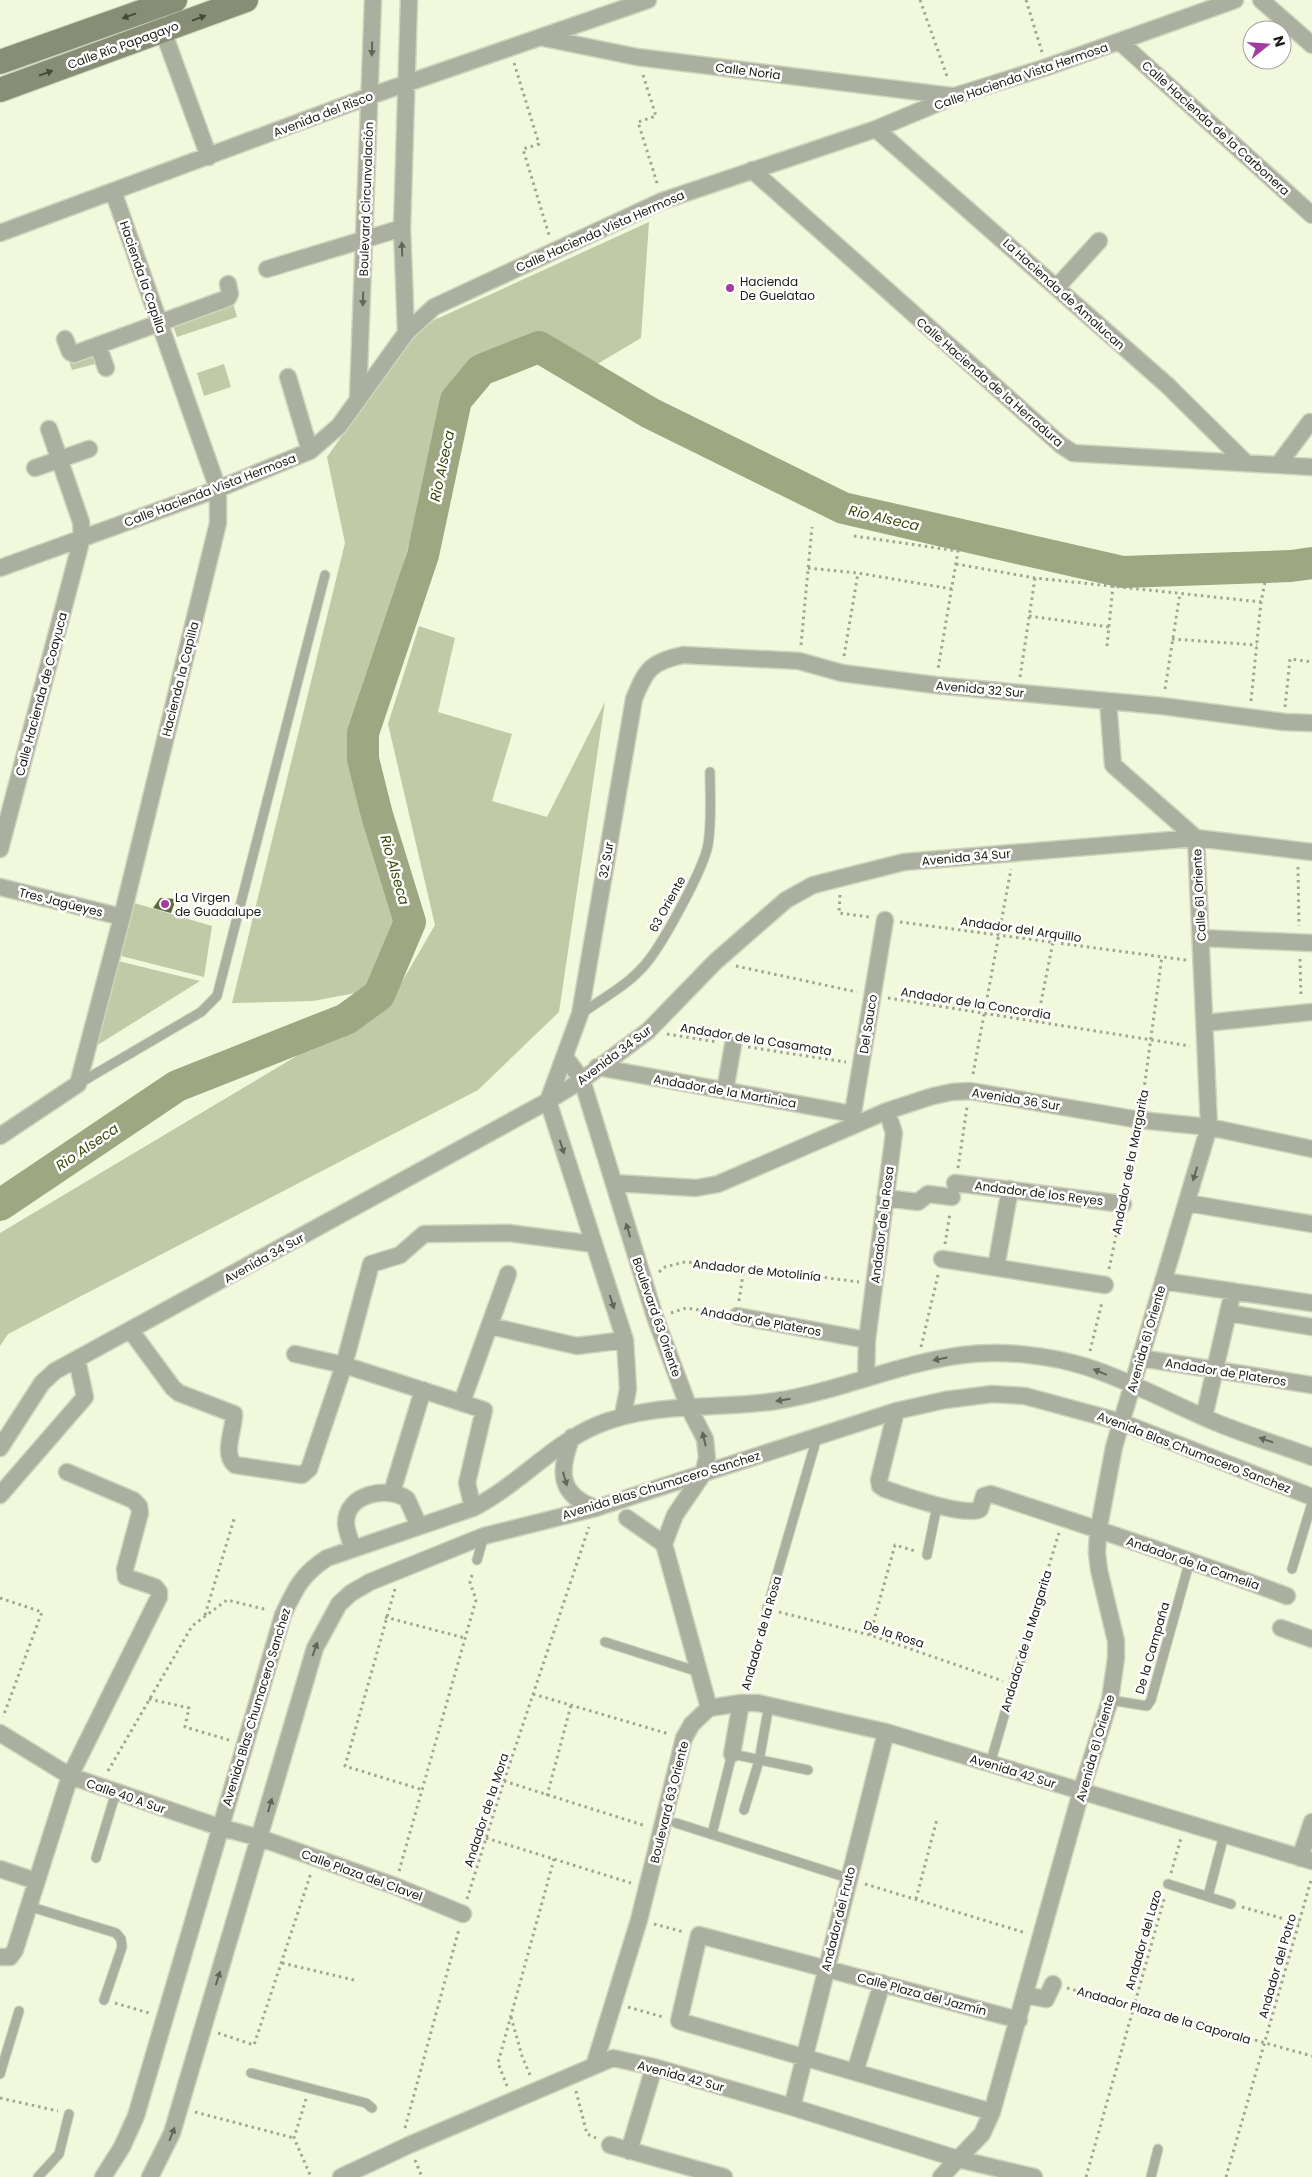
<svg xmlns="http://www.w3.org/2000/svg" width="1312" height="2177" viewBox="0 0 1312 2177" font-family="Poppins,sans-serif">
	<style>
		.green { fill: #c1caa7 }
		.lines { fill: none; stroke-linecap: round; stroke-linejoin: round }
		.river { stroke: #9da782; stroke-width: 32 }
		.building { fill: #5f6745 }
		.lane-casing { stroke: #ced5bc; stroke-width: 11 }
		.street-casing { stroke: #ced5bc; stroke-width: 19 }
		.secondary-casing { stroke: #ced5bc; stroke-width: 26 }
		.path { stroke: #a0a690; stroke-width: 3; stroke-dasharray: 2.5 4; stroke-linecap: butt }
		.lane { stroke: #abaf9f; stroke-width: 9 }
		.street { stroke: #abaf9f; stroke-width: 16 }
		.secondary { stroke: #888e76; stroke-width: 24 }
		.oneway { fill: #454a3a }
		.oneway2 { fill: #626658 }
		.poi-dot { fill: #a43da1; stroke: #fff; stroke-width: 2 }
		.labels { text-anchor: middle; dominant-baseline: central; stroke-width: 5; stroke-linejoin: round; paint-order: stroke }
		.street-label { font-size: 12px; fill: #191c12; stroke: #fff }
		.poi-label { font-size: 12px; fill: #191c12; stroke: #fff; text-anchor: start }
		.water-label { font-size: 14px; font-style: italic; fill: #3c4709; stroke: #fff }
	</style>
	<rect width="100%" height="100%" fill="#f1f8dc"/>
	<!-- green -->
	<path class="green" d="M649 222 641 338 594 366 545 339 456 380 354 736 397 929 366 991 313 1001 232 1003 345 543 327 457 419 327Z
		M233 303 237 317 177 337 172 323Z
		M99 347 103 362 72 370 68 358Z
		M224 364 231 387 204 396 197 373Z
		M419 626 455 638 438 712 512 734 492 801 547 817 605 702 559 1012 478 1090 8 1334 0 1346V1233L392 999 435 925 388 724Z
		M131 902 212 926 204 977 117 955Z
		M114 960 200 981 96 1046Z"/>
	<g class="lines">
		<!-- river -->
		<path class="river" d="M0 1205 177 1086 346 1019 379 995 410 922 377 815 363 759V733L423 555 456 400 481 370 539 347 650 413 843 508 1123 572 1291 566 1312 563"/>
	</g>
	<!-- building -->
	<path class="building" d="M160 898 176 899 171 913 153 908Z"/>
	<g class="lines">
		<defs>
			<path id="lane" d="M581 1014C601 999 625 987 642 968 660 950 703 870 708 845 712 821 710 796 710 772
				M78 1084 201 1012 217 996 325 575
				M927 1555 937 1506
				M477 1560 484 1536
				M1292 1569 1312 1503
				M767 1609 818 1434
				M605 1642 699 1672
				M1110 1700 1147 1706 1151 1700 1190 1560
				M990 1764 1021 1658
				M744 1810 759 1761 769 1705
				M676 1823 848 1878
				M712 1834 732 1754 808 1770
				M96 1858 116 1792
				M1168 1884 1231 1904
				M1208 1896 1224 1835
				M28 1906 116 1933 121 1939 122 1947 104 2000
				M251 2073 366 2103 372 2108
				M0 2074 19 2011
				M38 2177 59 2154 69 2114
				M1151 2177 1158 2149"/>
			<path id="street" d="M1261 0 1312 45
				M163 31 209 157
				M544 38 637 57 952 96
				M1120 42 1312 215
				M876 129 1167 385 1246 463
				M752 170 1061 445 1073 453 1312 467
				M0 233 370 96 648 0
				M267 269 402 228
				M1057 287 1099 241
				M406 333 402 228 409 0
				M65 339 70 352 74 354 228 298 230 294 228 284
				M98 345 106 368
				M288 377 310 451
				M358 397 373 0
				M1278 465 1310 422
				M35 468 89 449
				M0 568 218 489 310 451 339 426 406 333 434 307 662 201 876 129 955 96 1047 67 1235 0
				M0 849 82 538 81 522 49 429
				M0 887 122 917
				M1201 938 1312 943
				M1205 1023 1312 1012
				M565 1057 582 1080 655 1317 689 1408 705 1439 707 1458 703 1474 675 1515 664 1544 709 1708
				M597 1067 853 1114
				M725 1091 733 1045
				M548 1101 580 1014 634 699C646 669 651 662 683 655L799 661 842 673 935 685 1162 706 1284 722 1312 723
				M548 1101 625 1340 628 1389 623 1415
				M851 1125 885 920
				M0 1136 78 1084 122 917 218 523V489L113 191
				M614 1183 696 1188 718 1184 887 1111 933 1096 952 1092 970 1091 1140 1120 1209 1127 1312 1149
				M955 1183 1123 1204
				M885 1198 918 1202 928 1194 952 1197
				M1187 1203 1312 1224
				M942 1259 1105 1285
				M996 1267 1010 1189
				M1163 1281 1312 1303
				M1228 1313 1312 1327
				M737 1316 867 1340
				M490 1326 577 1346 625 1340
				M131 1331 173 1388 179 1393 234 1414C234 1430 222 1454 235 1465L302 1475 309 1469 344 1365 371 1264 400 1255 424 1234 508 1233 594 1244
				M295 1354 344 1365 484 1410 467 1483 473 1508
				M1140 1358 1312 1385
				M866 1377 867 1340 894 1133 887 1111
				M462 1402 508 1274
				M896 1411 879 1480 880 1486 885 1489C899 1494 970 1519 980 1509L984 1496 991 1494C1090 1527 1189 1559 1287 1596
				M1204 1417 1233 1291
				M572 1437C559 1469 557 1495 596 1508
				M0 1448 42 1383 55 1371 548 1101 582 1080 648 1031 715 962 786 900 813 885 904 862 1196 838 1312 852
				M392 1492 423 1390
				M0 1495 85 1397 77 1360
				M627 1518 664 1544
				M353 1549C351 1541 346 1531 346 1523 346 1493 388 1486 407 1499L419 1526
				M1281 1628 1312 1639
				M709 1708 741 1703H758L886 1732 1312 1861
				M0 1733 70 1776 219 1827 260 1838 395 1886 463 1914
				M732 1754 741 1703
				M1300 1858 1312 1822
				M0 1869 36 1881
				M0 1957H10L15 1950 70 1776 159 1597V1592L155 1587 126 1577 125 1569 140 1513 139 1506 133 1500 67 1472
				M1025 1995 1046 1999 1053 1984
				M594 2066 639 1920 684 1738 692 1724 709 1708
				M855 2072 882 1983
				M792 2107 886 1732
				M992 2112 679 2021 699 1935 1019 2020
				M610 2145 724 2177
				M629 2151 654 2067
				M103 2177 122 2147 136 2116 283 1615C295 1589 302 1574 327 1558L473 1508C517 1486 550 1446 595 1426 652 1401 716 1410 776 1401 840 1391 899 1363 963 1355 1002 1350 1049 1355 1087 1367 1131 1381 1172 1404 1215 1422 1246 1435 1280 1445 1312 1457
				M150 2177 172 2133 315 1648 339 1604 351 1593 370 1582 484 1536 596 1508 896 1411 945 1400 992 1394 1025 1396 1121 1422 1312 1497
				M341 2177 409 2145 613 2058 654 2067 792 2107 958 2159 1034 2177
				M941 2177 982 2134 992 2112 1081 1792 1110 1700 1116 1658V1641L1099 1570 1097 1553 1098 1532 1114 1447 1209 1127 1196 838 1113 765 1108 701"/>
			<path id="secondary" d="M0 62 175 0
				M0 90 246 0"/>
		</defs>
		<!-- lane casing -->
		<use href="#lane" class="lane-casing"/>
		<!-- street casing -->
		<use href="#street" class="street-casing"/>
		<!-- secondary casing -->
		<use href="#secondary" class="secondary-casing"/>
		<!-- path -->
		<path class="path" d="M920 0 948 79
			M1026 0 1042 52
			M514 63 539 144 523 149 549 235
			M643 75 656 116 638 122 658 186
			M854 536 958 551 938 669
			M956 564 1035 578 1261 602 1265 582 1312 577
			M808 568 858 573 952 589
			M1029 616 1109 627
			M1172 639 1257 645
			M801 645 812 527
			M1107 646 1113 586
			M844 656 858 573
			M1020 677 1035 578
			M1165 689 1180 593
			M1251 701 1261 602
			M1285 707 1290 659 1312 662
			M1298 867 1299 926
			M840 895 839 913 869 917
			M900 922 1186 960
			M1300 959 1301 998
			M736 966 857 992
			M888 998 1190 1046
			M1037 1022 1053 942
			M667 1034 717 1042
			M748 1047 846 1062
			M973 1074 1011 869
			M1142 1104 1162 956
			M958 1168 967 1107
			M1126 1188 1137 1135
			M945 1244 950 1213
			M1109 1269 1119 1221
			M659 1272 665 1267 685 1262 744 1267 859 1282
			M739 1301 744 1267
			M671 1313 686 1308 721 1313
			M921 1347 938 1275
			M1090 1351 1102 1302
			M395 1589 345 1766 423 1790
			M0 1598 42 1612 3 1717
			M779 1612 870 1635 1003 1681
			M205 1615 235 1516
			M385 1617 465 1638
			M870 1635 895 1545 915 1551
			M1024 1647 1059 1533
			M746 1686 764 1620
			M533 1694 669 1734
			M149 1699 189 1708 185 1727 229 1740
			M108 1771 192 1626 227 1600 268 1610
			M504 1781 646 1826
			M547 1796 571 1705
			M486 1838 631 1883
			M399 1871 476 1600 470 1582 473 1572
			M1171 1873 1181 1838
			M865 1884 1026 1933
			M467 1899 504 1781 589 1527
			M916 1899 937 1819
			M1242 1907 1299 1923
			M654 1924 684 1932
			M282 1963 358 1981
			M1067 1988 1312 2056
			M115 2003 149 2013
			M628 2007 663 2017
			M511 2017 522 2056 530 2075
			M218 2033 254 2045 311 1873
			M507 2086 498 2063 554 1859
			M576 2091 587 2134 596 2138
			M0 2098 58 2111
			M306 2099 294 2138 311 2177
			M195 2112 294 2138
			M405 2128 459 1929
			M415 2160 422 2177
			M1086 2177 1165 1896
			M1226 2177 1312 1877"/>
		<!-- lane -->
		<use href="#lane" class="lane"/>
		<!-- street -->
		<use href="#street" class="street"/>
		<!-- secondary -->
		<use href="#secondary" class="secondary"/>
	</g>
	<!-- one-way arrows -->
	<defs><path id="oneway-solid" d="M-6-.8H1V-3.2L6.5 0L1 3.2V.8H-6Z" transform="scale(1.25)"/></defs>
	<g class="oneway">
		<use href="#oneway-solid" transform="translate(129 16) rotate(160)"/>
		<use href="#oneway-solid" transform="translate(199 18) rotate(-20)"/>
		<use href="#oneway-solid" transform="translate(46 73) rotate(-20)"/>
	</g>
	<g class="oneway2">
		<use href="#oneway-solid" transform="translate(372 49) rotate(92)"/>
		<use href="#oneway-solid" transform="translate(402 249) rotate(-92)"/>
		<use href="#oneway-solid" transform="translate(363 299) rotate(92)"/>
		<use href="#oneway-solid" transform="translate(562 1147) rotate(72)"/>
		<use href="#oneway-solid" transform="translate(1195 1174) rotate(107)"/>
		<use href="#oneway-solid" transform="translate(628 1230) rotate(-107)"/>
		<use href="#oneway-solid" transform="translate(612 1302) rotate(72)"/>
		<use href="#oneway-solid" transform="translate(940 1359) rotate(169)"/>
		<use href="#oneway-solid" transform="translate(1100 1372) rotate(-157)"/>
		<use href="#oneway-solid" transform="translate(783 1400) rotate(171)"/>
		<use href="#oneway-solid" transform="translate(704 1439) rotate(-104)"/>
		<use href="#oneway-solid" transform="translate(1266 1440) rotate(-161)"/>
		<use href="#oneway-solid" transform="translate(565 1479) rotate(74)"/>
		<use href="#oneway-solid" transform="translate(315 1649) rotate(-70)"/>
		<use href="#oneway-solid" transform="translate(270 1805) rotate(-74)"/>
		<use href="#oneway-solid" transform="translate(218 1978) rotate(-73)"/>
		<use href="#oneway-solid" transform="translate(172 2134) rotate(-69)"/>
	</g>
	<!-- markers -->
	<g class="poi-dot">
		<circle cx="730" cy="288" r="5"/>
		<circle cx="165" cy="904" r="5"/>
	</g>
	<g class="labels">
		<!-- street labels -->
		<g class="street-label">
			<text transform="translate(123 45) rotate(-20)">Calle Río Papagayo</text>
			<text transform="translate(748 71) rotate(7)">Calle Noria</text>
			<text transform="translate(1021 76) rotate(-19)">Calle Hacienda Vista Hermosa</text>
			<text transform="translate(323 114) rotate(-21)">Avenida del Risco</text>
			<text transform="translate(1216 128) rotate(42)">Calle Hacienda de la Carbonera</text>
			<text transform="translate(366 199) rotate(-88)">Boulevard Circunvalación</text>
			<text transform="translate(600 231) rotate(-24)">Calle Hacienda Vista Hermosa</text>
			<text transform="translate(143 277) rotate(71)">Hacienda la Capilla</text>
			<text transform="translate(1064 294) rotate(42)">La Hacienda de Amalucan</text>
			<text transform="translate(990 382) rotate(41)">Calle Hacienda de la Herradura</text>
			<text transform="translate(210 490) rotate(-21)">Calle Hacienda Vista Hermosa</text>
			<text transform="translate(180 679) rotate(-76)">Hacienda la Capilla</text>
			<text transform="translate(980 689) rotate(5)">Avenida 32 Sur</text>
			<text transform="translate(41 694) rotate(-75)">Calle Hacienda de Coayuca</text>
			<text transform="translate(966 857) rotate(-5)">Avenida 34 Sur</text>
			<text transform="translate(606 860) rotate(-80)">32 Sur</text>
			<text transform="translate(1199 895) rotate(-93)">Calle 61 Oriente</text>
			<text transform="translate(61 902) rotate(14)">Tres Jagüeyes</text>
			<text transform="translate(667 904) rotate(-61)">63 Oriente</text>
			<text transform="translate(1021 929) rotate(8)">Andador del Arquillo</text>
			<text transform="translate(976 1003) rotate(9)">Andador de la Concordia</text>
			<text transform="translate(868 1024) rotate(-81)">Del Sauco</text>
			<text transform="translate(756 1039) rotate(9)">Andador de la Casamata</text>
			<text transform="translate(614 1055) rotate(-37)">Avenida 34 Sur</text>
			<text transform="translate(725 1091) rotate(10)">Andador de la Martinica</text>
			<text transform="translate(1016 1099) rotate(9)">Avenida 36 Sur</text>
			<text transform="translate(1130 1162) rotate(-79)">Andador de la Margarita</text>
			<text transform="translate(1039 1193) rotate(7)">Andador de los Reyes</text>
			<text transform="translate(882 1225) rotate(-83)">Andador de la Rosa</text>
			<text transform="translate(264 1258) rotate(-29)">Avenida 34 Sur</text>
			<text transform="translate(757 1270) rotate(6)">Andador de Motolinía</text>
			<text transform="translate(657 1317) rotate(71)">Boulevard 63 Oriente</text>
			<text transform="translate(761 1321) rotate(10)">Andador de Plateros</text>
			<text transform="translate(1146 1339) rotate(-74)">Avenida 61 Oriente</text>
			<text transform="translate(1226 1372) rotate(9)">Andador de Plateros</text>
			<text transform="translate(1194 1452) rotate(21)">Avenida Blas Chumacero Sanchez</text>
			<text transform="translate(661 1485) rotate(-17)">Avenida Blas Chumacero Sanchez</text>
			<text transform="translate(1193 1563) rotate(19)">Andador de la Camelia</text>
			<text transform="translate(761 1633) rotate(-74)">Andador de la Rosa</text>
			<text transform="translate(894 1634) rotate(18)">De la Rosa</text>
			<text transform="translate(1026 1641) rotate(-73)">Andador de la Margarita</text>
			<text transform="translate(1152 1648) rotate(-74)">De la Campaña</text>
			<text transform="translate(256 1707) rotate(-73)">Avenida Blas Chumacero Sanchez</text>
			<text transform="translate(1095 1748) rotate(-74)">Avenida 61 Oriente</text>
			<text transform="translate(1013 1771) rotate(17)">Avenida 42 Sur</text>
			<text transform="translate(126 1796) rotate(19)">Calle 40 A Sur</text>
			<text transform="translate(669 1802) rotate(-76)">Boulevard 63 Oriente</text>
			<text transform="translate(486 1810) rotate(-72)">Andador de la Mora</text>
			<text transform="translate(362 1875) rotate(20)">Calle Plaza del Clavel</text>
			<text transform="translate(838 1919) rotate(-76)">Andador del Fruto</text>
			<text transform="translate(1143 1940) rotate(-74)">Andador del Lazo</text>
			<text transform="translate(1277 1966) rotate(-74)">Andador del Potro</text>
			<text transform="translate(922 1994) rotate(15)">Calle Plaza del Jazmín</text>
			<text transform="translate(1164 2015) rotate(16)">Andador Plaza de la Caporala</text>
			<text transform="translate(681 2076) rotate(15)">Avenida 42 Sur</text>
		</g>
		<!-- poi labels -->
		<g class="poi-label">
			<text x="740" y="281">Hacienda<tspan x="740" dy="14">De Guelatao</tspan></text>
			<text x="175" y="897">La Virgen<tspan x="175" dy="14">de Guadalupe</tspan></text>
		</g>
		<!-- water labels -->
		<g class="water-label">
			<text transform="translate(442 466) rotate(-78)">Rio Alseca</text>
			<text transform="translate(884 518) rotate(13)">Rio Alseca</text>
			<text transform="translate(395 870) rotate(74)">Rio Alseca</text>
			<text transform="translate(87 1147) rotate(-34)">Rio Alseca</text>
		</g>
	</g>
	<!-- north arrow -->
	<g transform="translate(1267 45) rotate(73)"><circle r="24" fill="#ffffff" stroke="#a3a4a0"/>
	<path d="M0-4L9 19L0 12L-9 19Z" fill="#a43da1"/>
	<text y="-8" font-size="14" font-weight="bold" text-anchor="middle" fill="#191c12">N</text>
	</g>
</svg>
